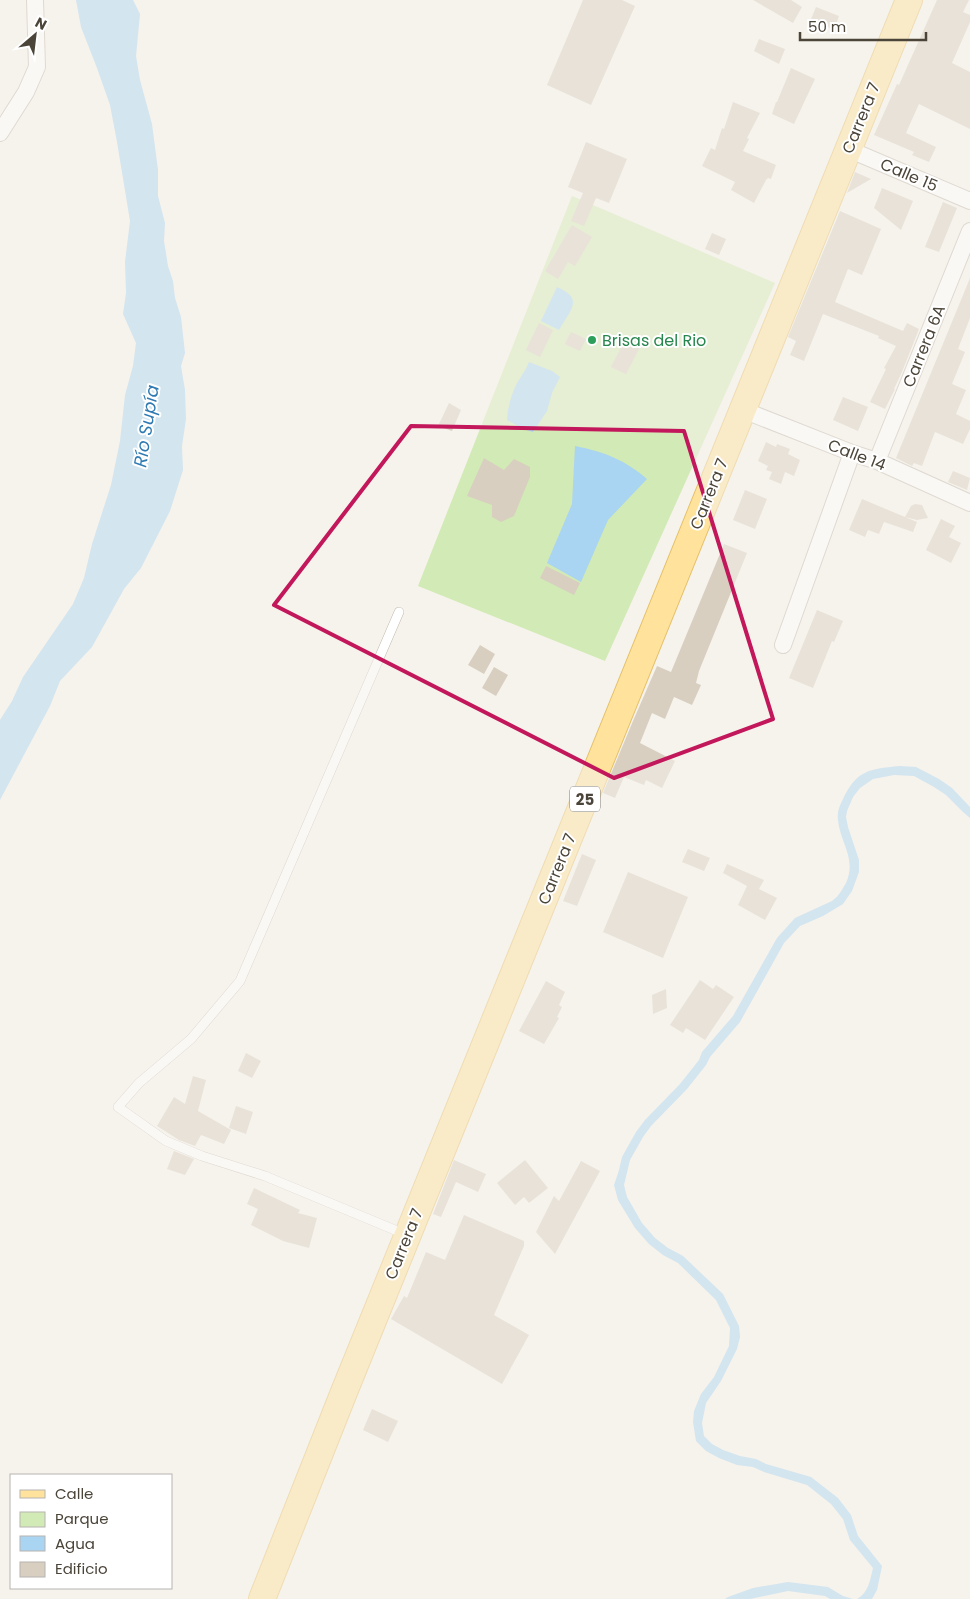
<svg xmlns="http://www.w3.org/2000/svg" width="970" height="1599" viewBox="0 0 970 1599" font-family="Poppins,sans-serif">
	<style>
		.green { fill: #d2eab5 }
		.water { fill: #a9d4f2 }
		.building { fill: #d8cfc1 }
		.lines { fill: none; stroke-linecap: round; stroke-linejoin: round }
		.service-casing { stroke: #c2bbae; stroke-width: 10 }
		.minor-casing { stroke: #c2bbae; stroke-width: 18 }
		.primary-casing { stroke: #e6c16a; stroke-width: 28 }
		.service { stroke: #fff; stroke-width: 9 }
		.minor { stroke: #fff; stroke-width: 16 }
		.primary { stroke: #ffe39c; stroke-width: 26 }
		.marked { fill: none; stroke: #c2185b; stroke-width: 4; stroke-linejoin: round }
		.leisure-dot { fill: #2e9e5b; stroke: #fff; stroke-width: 2 }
		.labels { text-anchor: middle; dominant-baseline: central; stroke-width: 4; stroke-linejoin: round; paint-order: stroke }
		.shield { fill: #fff; stroke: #817c74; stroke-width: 1 }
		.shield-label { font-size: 15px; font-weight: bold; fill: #4b4439 }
		.street-label { font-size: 16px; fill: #4b4439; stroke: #fff }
		.leisure-label { font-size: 16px; fill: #27864d; stroke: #fff; text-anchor: start }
		.water-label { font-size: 18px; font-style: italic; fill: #2e7ab2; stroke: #fff }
	</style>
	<rect width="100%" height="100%" fill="#f6f3ec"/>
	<!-- green -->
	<path class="green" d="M572 196 775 283 605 661 418 586Z"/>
	<!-- water -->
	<path class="water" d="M76 0H133L140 14 136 56 140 80 152 124 158 170V196L165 223 164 241 168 266 173 281 175 298 181 317 185 353 181 366 185 390 186 419 182 446 183 470 170 511 141 568 124 589 92 647 60 681 50 706 0 800V720L12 701 23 677 73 604 84 578 92 544 111 485 120 441 125 395 133 366 136 343 123 314 126 293 125 262 130 221 117 142 110 105 97 68 81 27Z
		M557 287C585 299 570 310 559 330L541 321Z
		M529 362 552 371 560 377 552 393 547 411 533 432 523 429 507 420C508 407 511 395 517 383 521 376 526 370 529 362Z
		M575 446C605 452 625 460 647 479L608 520 581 582 547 563 572 504Z
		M900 766 916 767 939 779 952 788 970 807V818L963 812 946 795 934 787 914 776 894 775 873 779 860 788 853 797 847 811 846 817 848 827 859 860V872L852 891 843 904 823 916 800 926 784 943 740 1022 710 1057 706 1065 687 1089 651 1126 643 1137 630 1160 624 1185 627 1197 642 1223 655 1238 668 1248 683 1256 723 1294 739 1326 740 1337 737 1349 721 1381 706 1403 702 1423 704 1436 712 1444 723 1450 740 1456 756 1459 766 1464 811 1477 838 1498 851 1515 858 1536 882 1566 877 1590 872 1599H857C869 1592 870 1580 873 1568L850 1540 843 1519 831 1504 807 1485 764 1472 753 1467 737 1465 719 1458 706 1451 696 1441 693 1422 694 1411 701 1394 714 1377 729 1346 730 1328 716 1300 678 1263 663 1255 649 1244 635 1228 618 1200 614 1185 619 1170 622 1157 636 1132 645 1120 680 1084 699 1060 702 1052 733 1016 777 938 795 918 832 901C838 897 842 890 846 883 857 858 840 843 838 820 837 813 839 807 842 801 856 771 867 769 900 766Z
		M788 1582 828 1587 843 1596 853 1599H830L825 1596 788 1591 750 1599H725L728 1597 753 1588Z"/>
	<!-- building -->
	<path class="building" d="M583 0H622L635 6 591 105 547 85Z
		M753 0H791L802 7 793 23Z
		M937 0H969L963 12 970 15V22L952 63 970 72V129L919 104 906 133 936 147 929 162 912 155 914 152 874 135 897 84 899 85Z
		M816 7 839 16 834 30 811 19Z
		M759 39 785 49 779 64 754 51Z
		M791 68 815 79 794 124 772 114 776 102H777Z
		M733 102 760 113 747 138 749 139 743 151 776 165 771 179 768 178 766 180 754 203 731 190 735 182 702 166 711 148 715 150 722 128 724 129Z
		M586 142 627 159 609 203 596 198 584 226 571 221 583 193 568 187Z
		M855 172 871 179 847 193Z
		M882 188 913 201 901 230 874 208Z
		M943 202 957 208 939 252 925 247Z
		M840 211 881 229 862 275 848 269 835 302 903 331 907 323 919 329 902 372 894 389H895L885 409 870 402 886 369 884 368 896 346 878 338 879 336 823 314 804 361 790 355 796 341 788 337Z
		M572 225 592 237 575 266 568 262 558 279 545 271Z
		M712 233 726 239 719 255 705 249Z
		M970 278V318L958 349 965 352 952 384 966 390 956 414 970 421V429L963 444 935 432 922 466 914 463 912 466 896 458Z
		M539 323 553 330 540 357 526 350Z
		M571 332 586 339 580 351 565 344Z
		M625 340 640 347 626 374 611 367Z
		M843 397 868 407 858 431 833 420Z
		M449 403 461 410 452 431 438 426Z
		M766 442 776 447 777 444 790 449 788 454 800 460 794 476 785 472 781 484 769 479 772 472 766 470 768 466 758 461Z
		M484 458 504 470 514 459 530 467V477L514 516 501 522 492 517V505L467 496Z
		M953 471 970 478 967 490 948 482Z
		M745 490 767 499 755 529 733 520Z
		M862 499 917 522 913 532 884 522 879 534 868 530 865 537 849 530Z
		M915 504 922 505 928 518 917 520 905 517 911 506Z
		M941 519 955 526 949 537 961 543 951 563 926 550Z
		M724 544 747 553 699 671 696 683 701 685 692 705 674 697 665 719 652 713 640 743 675 761 662 788 646 780 644 785 624 777 615 798 603 793 633 721 657 666 671 672Z
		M546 566 580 583 574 595 540 578Z
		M817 610 843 621 834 642 832 641 813 688 789 678Z
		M480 645 495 654 484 674 468 665Z
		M494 667 508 675 496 696 482 688Z
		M688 849 710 858 704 871 682 862Z
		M582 854 596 860 577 906 563 901Z
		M727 864 764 880 759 889 777 898 765 920 738 905 747 886 723 873Z
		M628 872 688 897 663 958 603 932Z
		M700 980 713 989 716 985 734 997 705 1040 686 1028 683 1033 670 1025Z
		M546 981 565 992 559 1005 562 1007 557 1017 559 1018 544 1044 519 1031Z
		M666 989 667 1008 653 1014 652 995Z
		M246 1053 261 1061 252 1078 238 1071Z
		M193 1076 206 1080 198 1111 231 1130 224 1144 201 1135 195 1146 179 1140 157 1126 174 1097 185 1104Z
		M236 1106 253 1112 246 1134 229 1128Z
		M174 1151 194 1159 185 1175 167 1169Z
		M454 1160 486 1174 478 1192 456 1182 441 1217 433 1214Z
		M525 1160 548 1188 529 1203 524 1197 515 1205 497 1183Z
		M581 1161 600 1171 555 1254 536 1232 554 1196 559 1201Z
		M254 1188 300 1210 298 1213 317 1218 309 1248 283 1241 251 1225 258 1209 247 1204Z
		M464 1215 524 1241V1246L494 1315 529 1335 502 1384 391 1319 404 1296 407 1298 426 1252 445 1260Z
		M372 1409 398 1421 388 1442 363 1430Z"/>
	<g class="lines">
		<defs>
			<path id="service" d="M399 612 240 981 191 1039 139 1083 118 1107 166 1141 202 1156 265 1176 407 1235"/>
			<path id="minor" d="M0 133 26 92 37 67 35 0
				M848 149 970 201
				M743 410 852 453 877 461 970 503
				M877 461 970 231
				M783 645 852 453"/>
			<path id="primary" d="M262 1599 344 1392 909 0"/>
		</defs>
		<!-- service casing -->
		<use href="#service" class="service-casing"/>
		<!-- minor casing -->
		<use href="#minor" class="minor-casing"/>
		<!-- primary casing -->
		<use href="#primary" class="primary-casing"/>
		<!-- service -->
		<use href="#service" class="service"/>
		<!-- minor -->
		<use href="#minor" class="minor"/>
		<!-- primary -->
		<use href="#primary" class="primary"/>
	</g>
	<!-- marked area -->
	<path d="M0 0H970V1599H0ZM411 426 684 431 773 719 614 778 274 605Z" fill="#f6f3ec" fill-opacity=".55" fill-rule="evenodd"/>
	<path class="marked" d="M411 426 684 431 773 719 614 778 274 605Z"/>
	<!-- markers -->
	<circle class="leisure-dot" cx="592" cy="340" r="5"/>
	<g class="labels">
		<!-- shield labels -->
		<rect class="shield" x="570" y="786.5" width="30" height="25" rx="4"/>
		<g class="shield-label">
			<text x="585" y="799">25</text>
		</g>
		<!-- street labels -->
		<g class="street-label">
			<text transform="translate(861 118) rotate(-68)">Carrera 7</text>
			<text transform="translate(909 175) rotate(23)">Calle 15</text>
			<text transform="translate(924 346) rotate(-68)">Carrera 6A</text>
			<text transform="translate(857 455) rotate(21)">Calle 14</text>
			<text transform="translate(709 494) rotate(-68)">Carrera 7</text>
			<text transform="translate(557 869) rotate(-68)">Carrera 7</text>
			<text transform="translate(404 1244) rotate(-68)">Carrera 7</text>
		</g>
		<!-- leisure labels -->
		<g class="leisure-label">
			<text x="602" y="340">Brisas del Rio</text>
		</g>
		<!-- water labels -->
		<g class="water-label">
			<text transform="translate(146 426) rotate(-81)">Río Supía</text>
		</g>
	</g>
	<!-- legend -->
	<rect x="10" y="1474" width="162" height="115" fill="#ffffff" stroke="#b7b4b0"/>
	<rect x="20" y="1490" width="25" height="8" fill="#ffe39c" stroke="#b7b4b0"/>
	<text x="55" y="1499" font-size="15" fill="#4b4439">Calle</text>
	<rect x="20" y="1512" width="25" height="15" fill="#d2eab5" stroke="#b7b4b0"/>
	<text x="55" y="1524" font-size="15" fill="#4b4439">Parque</text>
	<rect x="20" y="1536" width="25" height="15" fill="#a9d4f2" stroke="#b7b4b0"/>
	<text x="55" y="1549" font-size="15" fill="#4b4439">Agua</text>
	<rect x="20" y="1562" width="25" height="15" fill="#d8cfc1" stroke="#b7b4b0"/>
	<text x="55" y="1574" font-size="15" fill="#4b4439">Edificio</text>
	<!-- north arrow -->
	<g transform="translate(35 35) rotate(28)" stroke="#ffffff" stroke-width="4" paint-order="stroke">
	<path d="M0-4L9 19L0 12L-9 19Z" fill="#4b4439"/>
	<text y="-8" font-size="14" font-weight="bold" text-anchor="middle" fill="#4b4439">N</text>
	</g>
	<!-- scale -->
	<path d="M800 32v8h126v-8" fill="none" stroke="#4b4439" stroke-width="2.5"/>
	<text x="808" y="32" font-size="15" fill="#4b4439" stroke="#ffffff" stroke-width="4" paint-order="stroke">50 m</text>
</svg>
